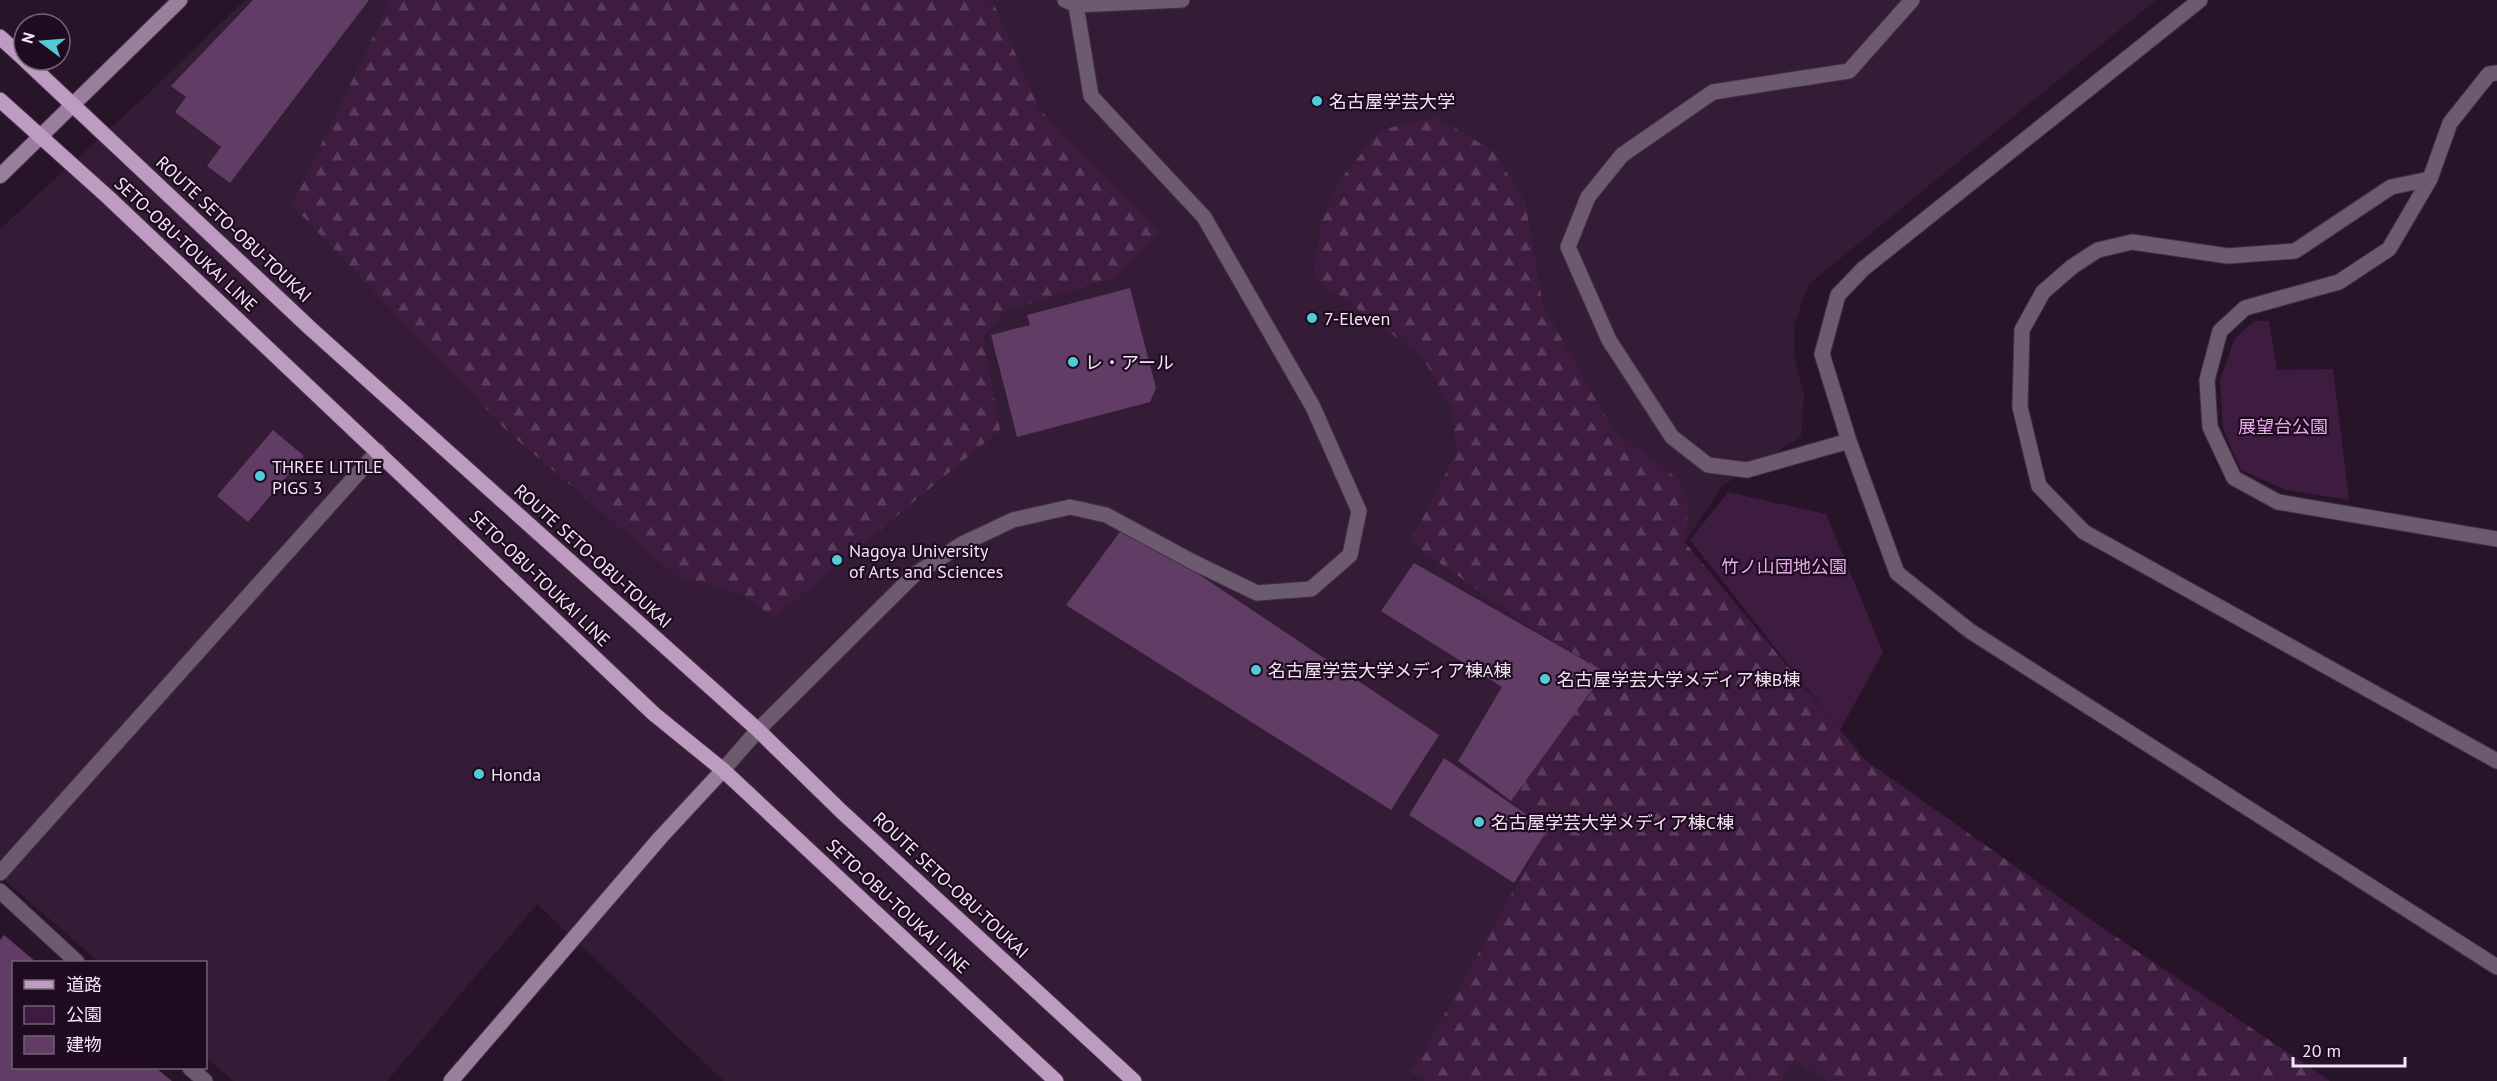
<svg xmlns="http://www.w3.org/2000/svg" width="2497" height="1081" viewBox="0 0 2497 1081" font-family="'PT Sans','Noto Sans JP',sans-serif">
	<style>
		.built { fill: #341c36 }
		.forest { fill: url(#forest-firs) }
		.green { fill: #3d1c40 }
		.building { fill: #613c64 }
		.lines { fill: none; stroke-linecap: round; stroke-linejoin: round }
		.lane-casing { stroke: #443145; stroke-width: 17 }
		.street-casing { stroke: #443145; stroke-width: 17 }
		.secondary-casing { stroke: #443145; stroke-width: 17 }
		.primary-casing { stroke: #443145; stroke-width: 17 }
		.lane { stroke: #6c5b6e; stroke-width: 15 }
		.street { stroke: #6c5b6e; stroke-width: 15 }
		.secondary { stroke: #9a7f9c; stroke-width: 15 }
		.primary { stroke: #be9bc1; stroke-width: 15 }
		.poi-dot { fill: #52cbd7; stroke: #1e0b1f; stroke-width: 2 }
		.labels { text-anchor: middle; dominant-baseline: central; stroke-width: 4.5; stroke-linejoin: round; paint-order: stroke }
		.poi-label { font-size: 18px; fill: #f3e5f4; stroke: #1e0b1f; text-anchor: start }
		.street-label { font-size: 18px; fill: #f3e5f4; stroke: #1e0b1f }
		.park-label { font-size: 18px; fill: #e6abeb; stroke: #1e0b1f }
	</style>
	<defs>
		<pattern id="forest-firs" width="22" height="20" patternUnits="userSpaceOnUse" patternTransform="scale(1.5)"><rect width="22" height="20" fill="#3d1c40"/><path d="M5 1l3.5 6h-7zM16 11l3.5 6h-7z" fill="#5a3d5c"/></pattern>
	</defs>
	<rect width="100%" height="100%" fill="#271429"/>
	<!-- built -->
	<path class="built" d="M245 0H2156L1809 284 1794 325V355L1804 395 1801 437 1722 486 1624 635 1869 1081H724L537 904 387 1081H233L206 1057V962H99L0 876V229L150 92Z"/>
	<!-- forest -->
	<path class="forest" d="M391 0H986L994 4 1039 109 1159 232 1113 278 1005 311 983 338 1000 430 774 618 741 594 678 577 508 432 292 205Z
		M1436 117 1493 151 1525 201 1543 306 1613 430 1677 478 1689 505 1684 541 1865 760 2094 922 2330 1081H1827L1795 1060 1781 1081H1425L1412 1072 1548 829 1511 801 1605 672 1536 631 1410 542 1456 453 1452 409 1422 356 1313 277 1322 220 1340 180 1380 130Z"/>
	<!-- green -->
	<path class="green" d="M2254 321H2269L2277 370 2333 369 2349 500 2286 490 2241 470 2223 428 2220 380 2235 338Z
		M1728 492 1826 514 1883 652 1840 730 1690 540Z"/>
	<!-- building -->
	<path class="building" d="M253 0H369L230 183 207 166 221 147 175 112 186 97 171 86Z
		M1130 288 1156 388 1150 402 1017 437 991 335 1030 325 1027 315Z
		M273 430 304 456 248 522 217 496Z
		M1125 525 1439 735 1391 810 1066 605Z
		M1414 563 1605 672 1511 801 1458 761 1502 687 1381 611Z
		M1444 758 1548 829 1514 883 1409 815Z
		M4 935 36 962H14V1068H156L172 1081H0V940Z"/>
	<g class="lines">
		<defs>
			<path id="lane" d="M1065 0 1076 5 1182 0
				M723 770 758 730 914 575 962 544 1013 520 1070 507 1106 515 1193 562 1257 593 1311 589 1350 555 1359 511 1313 407 1204 217 1091 96 1076 5"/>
			<path id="street" d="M2200 0 1863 269 1838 295 1822 354 1849 441 1897 573 1970 631 2497 967
				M2497 73 2489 74 2450 123 2430 179 2389 249 2339 282 2245 308 2220 331 2207 380 2210 427 2234 478 2278 502 2497 539
				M2430 179 2391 187 2295 251 2228 256 2132 242 2098 250 2073 266 2043 292 2022 330 2020 407 2039 486 2084 532 2497 761
				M1849 441 1747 470 1708 465 1672 437 1609 340 1568 247 1588 197 1622 155 1713 92 1849 71 1912 0
				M0 873 378 451
				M0 891 77 962
				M190 1068 205 1081"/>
			<path id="secondary" d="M0 176 180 0
				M451 1081 660 838 723 770"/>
			<path id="primary" d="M0 37 24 59
				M25 60 311 329 758 730 841 811 1134 1081
				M0 100 109 198 654 714 723 770 1056 1081"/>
		</defs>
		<!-- lane casing -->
		<use href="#lane" class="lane-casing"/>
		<!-- street casing -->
		<use href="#street" class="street-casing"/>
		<!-- secondary casing -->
		<use href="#secondary" class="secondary-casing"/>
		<!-- primary casing -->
		<use href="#primary" class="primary-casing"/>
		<!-- lane -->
		<use href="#lane" class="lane"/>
		<!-- street -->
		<use href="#street" class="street"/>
		<!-- secondary -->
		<use href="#secondary" class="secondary"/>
		<!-- primary -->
		<use href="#primary" class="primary"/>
	</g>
	<!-- markers -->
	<g class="poi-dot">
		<circle cx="1317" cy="101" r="6"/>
		<circle cx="1312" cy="318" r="6"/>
		<circle cx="1073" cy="362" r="6"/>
		<circle cx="260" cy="476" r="6"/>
		<circle cx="837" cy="560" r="6"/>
		<circle cx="1256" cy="670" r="6"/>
		<circle cx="1545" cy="679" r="6"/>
		<circle cx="479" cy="774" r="6"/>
		<circle cx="1479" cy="822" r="6"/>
	</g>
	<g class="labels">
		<!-- poi labels -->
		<g class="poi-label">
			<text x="1329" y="101">名古屋学芸大学</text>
			<text x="1324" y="318">7-Eleven</text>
			<text x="1085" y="362">レ・アール</text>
			<text x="272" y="466">THREE LITTLE<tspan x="272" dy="21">PIGS 3</tspan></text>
			<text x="849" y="550">Nagoya University<tspan x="849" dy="21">of Arts and Sciences</tspan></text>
			<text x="1268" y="670">名古屋学芸大学メディア棟A棟</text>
			<text x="1557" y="679">名古屋学芸大学メディア棟B棟</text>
			<text x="491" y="774">Honda</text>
			<text x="1491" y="822">名古屋学芸大学メディア棟C棟</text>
		</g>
		<!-- street labels -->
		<g class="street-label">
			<text transform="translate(234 229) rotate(43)">ROUTE SETO-OBU-TOUKAI</text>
			<text transform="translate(186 244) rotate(43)">SETO-OBU-TOUKAI LINE</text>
			<text transform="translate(593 556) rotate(42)">ROUTE SETO-OBU-TOUKAI</text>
			<text transform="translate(540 578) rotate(44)">SETO-OBU-TOUKAI LINE</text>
			<text transform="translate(951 885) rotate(43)">ROUTE SETO-OBU-TOUKAI</text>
			<text transform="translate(898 906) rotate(43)">SETO-OBU-TOUKAI LINE</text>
		</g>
		<!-- park labels -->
		<g class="park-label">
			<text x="2283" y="426">展望台公園</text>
			<text x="1784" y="566">竹ノ山団地公園</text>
		</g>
	</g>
	<!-- legend -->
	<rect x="12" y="961" width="195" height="108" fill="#1e0b1f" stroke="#736274" stroke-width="1.5"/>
	<rect x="24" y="980" width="30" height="9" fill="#be9bc1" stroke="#736274" stroke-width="1.5"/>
	<text x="66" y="991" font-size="18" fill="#f3e5f4">道路</text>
	<rect x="24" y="1006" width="30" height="18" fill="#3d1c40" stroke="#736274" stroke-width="1.5"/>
	<text x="66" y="1021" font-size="18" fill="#f3e5f4">公園</text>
	<rect x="24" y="1036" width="30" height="18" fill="#613c64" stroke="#736274" stroke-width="1.5"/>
	<text x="66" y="1051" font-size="18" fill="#f3e5f4">建物</text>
	<!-- north arrow -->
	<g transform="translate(42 42) rotate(286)"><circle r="28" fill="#1e0b1f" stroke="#736274" stroke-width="1.5"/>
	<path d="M0-4.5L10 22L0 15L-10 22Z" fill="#52cbd7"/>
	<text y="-9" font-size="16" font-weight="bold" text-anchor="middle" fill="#f3e5f4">N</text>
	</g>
	<!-- scale -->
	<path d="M2293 1057v9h112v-9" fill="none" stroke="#f3e5f4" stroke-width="3"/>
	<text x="2302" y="1057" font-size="18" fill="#f3e5f4" stroke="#1e0b1f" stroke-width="4.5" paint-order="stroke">20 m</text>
</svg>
